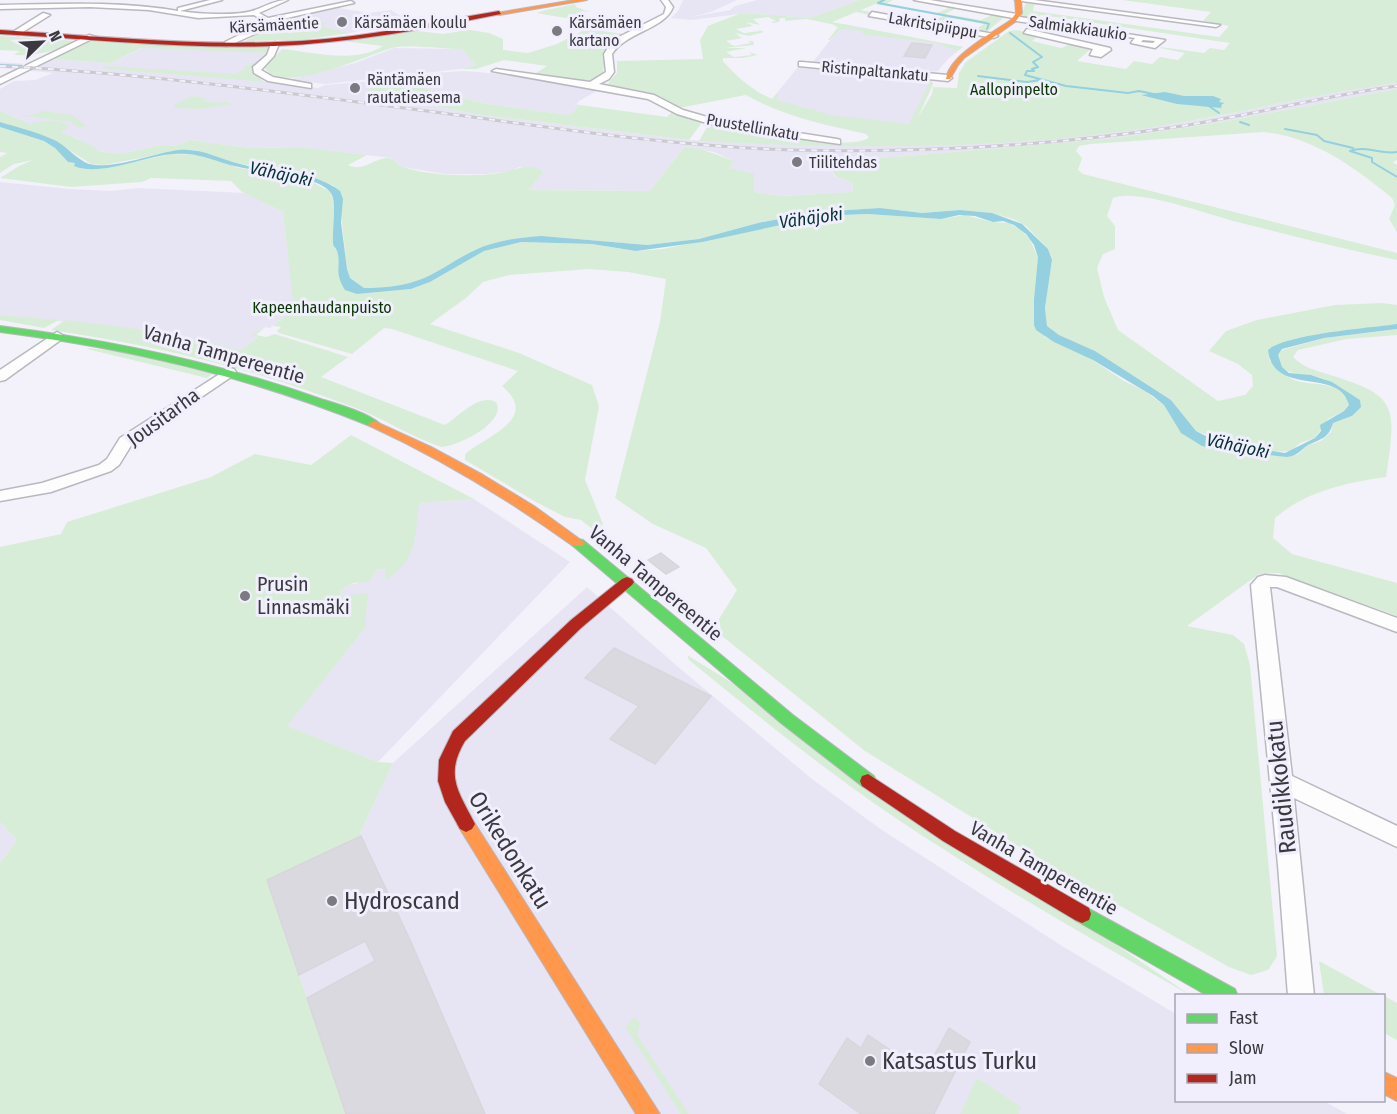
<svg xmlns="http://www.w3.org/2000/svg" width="1397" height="1114" viewBox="0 0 1397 1114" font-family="'Fira Sans Condensed',sans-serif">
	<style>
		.built { fill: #e7e5f4 }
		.green { fill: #d8edd7 }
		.water { fill: #94d0df }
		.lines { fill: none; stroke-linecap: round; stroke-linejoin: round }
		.stream { stroke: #94d0df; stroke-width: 2 }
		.building { fill: #dbd9e0; stroke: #d8d6dc; stroke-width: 1.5 }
		.street-casing { stroke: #b9b8bf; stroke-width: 3 }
		.fast-casing { stroke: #b9b8bf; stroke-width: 2 }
		.slow-casing { stroke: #b9b8bf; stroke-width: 2 }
		.jam-casing { stroke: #b9b8bf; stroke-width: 2 }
		.street { fill: #fdfdfe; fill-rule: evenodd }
		.fast { fill: #63d668; fill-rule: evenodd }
		.slow { fill: #ff974d; fill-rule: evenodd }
		.jam { fill: #b3261e; fill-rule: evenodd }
		.rail-casing { stroke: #cacacc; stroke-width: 3 }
		.rail { stroke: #f1effd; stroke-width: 2; stroke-dasharray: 6; stroke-linecap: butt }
		.poi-dot { fill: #7a7a80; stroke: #f1effd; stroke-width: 2 }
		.labels { text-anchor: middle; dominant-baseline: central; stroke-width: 6; stroke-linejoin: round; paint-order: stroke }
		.far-poi-label { font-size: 16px; fill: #39393e; stroke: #f1effd; text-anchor: start }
		.far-street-label { font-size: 16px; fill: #39393e; stroke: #f1effd }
		.far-park-label { font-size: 16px; fill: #093702; stroke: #f1effd }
		.far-water-label { font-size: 18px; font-style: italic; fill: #063139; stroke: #f1effd }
		.street-label { font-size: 20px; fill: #39393e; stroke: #f1effd }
		.poi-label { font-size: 20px; fill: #39393e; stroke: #f1effd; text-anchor: start }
		.near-street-label { font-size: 24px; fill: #39393e; stroke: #f1effd }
		.near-poi-label { font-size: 24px; fill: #39393e; stroke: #f1effd; text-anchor: start }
	</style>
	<rect width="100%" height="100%" fill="#f3f2fa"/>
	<!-- built -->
	<path class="built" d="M683 0H737L711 12 690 17 730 10 735 6 757 0H859L810 18 748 13 691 20 671 18 678 11Z
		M332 7 369 13 391 10 407 20 350 33 321 35 283 19Z
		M843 24 963 47 948 59 938 71 921 73 919 77 930 80 933 84 914 125 807 113 772 99 802 62 812 63Z
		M150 44 270 47 269 54 263 59 230 77 318 88 325 85 387 80V83L373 96 396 91 409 97 436 96 430 105 475 114 689 140 840 146 1012 141 1145 128 1213 117 1353 88 1397 83V89L1222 122 1116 138 882 158 829 157V166L835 177 852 182 853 192 780 196 754 192 728 168 734 161 714 152 684 147 650 191 527 190 544 172 519 167 511 171 487 174H445L402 167 391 158 300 147 249 148 191 140 173 146 163 145 118 154 99 151 76 138 31 124 0 111V89L14 81 35 80 53 73 0 68V62L42 65 50 59 111 63Z
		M394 48 463 49 476 65 460 69 326 84 287 80 355 63Z
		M464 71 524 76 600 89 579 101 577 104 580 105 569 115 487 104 410 85 437 76 434 73Z
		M0 182 70 189 111 191 138 188 245 193 283 212 295 309 270 328 262 327 253 335 258 337 241 350 199 340 140 334 145 330 0 315Z
		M474 499 570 562 378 762 286 726 365 628 352 595 342 596 340 591 352 583 355 584 370 578 377 569 359 507Z
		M587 587 677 666 812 779 882 830 1062 946 1176 1014V1100L1324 1101 1347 1114H346L267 880 360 833 393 763Z
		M0 822 17 840 0 863Z"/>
	<!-- green -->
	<path class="green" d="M859 0H893L886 4 937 13 951 7 957 8 945 14 981 20 994 14 1006 16 985 33 972 31 984 24 951 18 937 24 930 23 943 16 875 4 861 10 874 13 870 15 856 12 832 22 963 47 956 51 936 43 862 34 863 31 840 29 830 40H828L838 27 834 26 835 25 807 19 785 21V18H780L779 22 773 23 771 22 776 21 768 17 753 19 760 25 746 22 753 26 736 29 744 33 760 31 758 29 764 32 749 36 735 33 742 38 726 41 734 46 751 43 748 41H753L754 45 724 48H746L726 52 734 57 752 55 749 52 758 55 743 58H723V61C737 77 753 91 772 99L777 93V100L831 115 909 124 930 81 924 78 932 81 933 84 918 117 932 94 933 87 957 88 959 73 966 62 1009 31 1017 30 1039 35 1032 41 1061 48 1074 43 1092 48 1077 61 1126 69 1134 61 1152 64 1160 57 1178 60 1185 53 1160 48 1161 47 1204 53 1210 48 1224 50 1230 43 1041 15 1032 20 1021 17 1026 2H1041L1034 5 1033 11 1219 37 1229 26 1203 21 1211 12 1122 0H1397V83C1313 93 1231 116 1147 128 1000 150 848 149 699 141L710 122C736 127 853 154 869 137L866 134C825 125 783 116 746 95L679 108 613 87 608 83 617 73V61L703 59 700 40 708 26 718 22 739 14 748 13 810 18Z
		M575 4 576 7 590 12 583 11 566 18 536 13 545 11 537 12Z
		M294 17 328 23 319 26 350 33 302 40 245 41C266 31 269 21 294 17Z
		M458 28 489 33 503 39V50L528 53 557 44 586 29 624 34 612 41 605 50 603 74 598 80 580 82 533 75 547 66 504 60 476 69H460L476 65 462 49C444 49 408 44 392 48 367 55 282 96 265 68L282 49C313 52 355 64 383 46L343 41 418 31 443 34 461 31Z
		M0 36 78 41C56 51 38 56 14 55L20 51 0 50Z
		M91 41 219 47H270L269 53 141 48 111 63 50 59Z
		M263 59 252 71 264 82 100 68 105 66 235 74 246 68 243 67Z
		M434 73 437 76 411 85 487 104 569 115 580 105 667 117 673 111 703 121 689 140 475 114 430 105 435 96 409 97 396 91 373 96 363 95 376 85 386 83 387 80Z
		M1397 89V160L1393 162 1397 165V232L1389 219 1395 205 1392 198C1354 167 1313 137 1263 132L1091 144 1079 146 1076 151 1082 158 1078 170 1083 174 1397 253V260C1343 249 1290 235 1237 222 1208 215 1139 188 1113 198L1107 216 1115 226V249L1103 254 1097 268 1104 297 1118 330 1218 401 1245 395 1253 386 1252 375 1238 364 1209 351 1226 331 1257 320 1335 305 1382 303 1397 305V324L1287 341 1269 360C1276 365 1284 374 1292 379 1309 388 1342 377 1349 405L1344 411 1328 419 1315 438 1300 443 1291 451 1273 452 1239 446 1196 431 1171 400 1095 351 1059 335 1047 326 1045 308 1052 260 1048 249 1026 226 1013 219 992 213 960 210 922 213 880 208 816 212 758 223 699 239 647 245 542 236C525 237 507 239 491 244 466 251 447 268 424 278 405 286 384 288 364 288L350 278 347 269 341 213 334 186 308 175 240 164 193 150 176 151 105 165 91 164 52 139 0 122V111L31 124C43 119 58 119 70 126L61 132 91 145 99 151 118 154 163 145 173 146 191 140 249 148 300 147 367 155 348 165C364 172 372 159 387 158 395 158 396 164 403 167 430 176 472 177 500 173 516 170 529 161 544 172L528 190 650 191 684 147C703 148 717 155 734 161L729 168 754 174V192L780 196 853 192 852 182 836 177 829 166V157L882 158 1116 138 1222 122Z
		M192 96 208 98 203 101 218 103 224 101 233 104 201 109 174 108 175 104Z
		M43 111 73 115 86 126 79 128 71 122 19 115H32Z
		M0 127 44 141 55 148 68 162 75 163 82 169 116 166 171 154 204 155 239 168 305 178 331 192C336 208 333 231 337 249 340 265 350 280 357 294L411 289 430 282 484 251 521 242 592 244 636 251 663 249 809 219 842 215 868 214 941 219 965 215 993 222 1009 223 1021 230 1030 240 1038 257 1034 299 1045 337 1082 353 1124 381 1143 390 1164 405 1177 426 1220 450 1276 456 1297 455 1308 445 1321 441 1331 432 1333 423 1353 416 1346 391C1335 384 1323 377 1310 375 1297 373 1278 375 1278 355L1282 350 1324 338 1397 329V335L1347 339 1298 350 1293 357C1304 368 1315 370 1330 375 1397 395 1397 405 1386 477 1345 483 1307 491 1275 518L1273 538 1292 554 1397 583V616L1278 573 1259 574 1187 626 1233 635 1244 644 1250 665 1277 956 1268 970 1251 975 1229 967 1063 874 865 751 722 636 719 619 737 590 706 548 653 524 615 498 660 322 666 279 628 272 589 269 509 275 483 282 466 298 430 324 519 353 592 385 599 406 585 480 603 524 596 532 581 520 565 517 536 502 465 460V454C486 436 541 419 502 386L518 371 392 329 384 328 352 354 279 333 277 331 281 327 273 326 294 309 283 212 242 192 231 181 151 178 142 182 71 187 0 178 19 166 33 160 14 164 0 173V157L7 153 0 152Z
		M0 315 59 320 44 328 0 320Z
		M65 320 146 330 141 334 200 340 241 350 258 337 252 335 263 327H265L256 335 266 337 275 334 348 357 321 377 445 425C459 416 479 393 496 402 508 422 457 447 441 447 411 437 383 418 353 407 251 368 158 346 51 330Z
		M89 348 137 354 211 371 213 373 207 378 87 349Z
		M351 435 474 499 419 503C414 537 419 559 386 580L385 569H377L369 582 352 583 340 591 342 596 368 593 365 628 287 726 378 762 393 763 360 833 361 836 267 880 346 1114H0V863L17 840 0 822V547L61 534 67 522 211 477 255 454 311 465Z
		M687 655 726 679 1190 995C1089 938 988 880 891 815 821 767 755 714 689 660Z
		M1319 961 1383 996 1324 995Z
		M1384 996 1397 1003V1040L1384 1033Z
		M635 1017 640 1024 637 1035 689 1114H681L625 1027Z
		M977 1078 1021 1107 1018 1114H960Z"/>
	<!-- water -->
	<path class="water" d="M1165 92 1184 96H1213L1221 99 1219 102 1225 103 1222 104 1221 108 1177 104 1141 95Z
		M0 122C17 127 36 132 52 139 65 144 77 160 89 164 114 170 154 153 179 150 202 148 219 159 240 164 274 173 311 169 340 191L343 199 341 222 347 269 350 278 364 288C384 288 405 286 424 278 447 268 466 251 491 244 507 239 525 237 542 236L647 245 699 239 758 223 816 212 880 208 922 213 960 210 992 213 1022 224 1048 249 1052 260 1045 308 1047 326 1059 335 1095 351 1171 400 1196 431 1206 436 1220 438 1239 446 1285 453 1315 438 1321 431 1320 425 1344 411 1349 405C1339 366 1274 398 1268 350 1286 334 1370 328 1397 324V329L1324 338 1282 349 1278 355 1282 367 1289 373 1311 375 1332 382 1360 400 1361 407 1352 416 1333 423C1329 438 1321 439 1308 445 1299 451 1299 455 1287 457L1220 450 1202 446 1181 433 1164 405 1153 396 1093 360 1054 342 1036 330 1034 325V299L1038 257 1034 245 1026 234 1014 225 1003 221 993 222 975 216 959 215 941 219 868 214 842 215 809 219 702 242 636 251 592 244 521 242 484 251 430 282 411 289 357 294 345 290C333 271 342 266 337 251 335 245 334 249 333 243 332 231 337 202 331 193 319 175 260 172 239 167 214 162 202 152 173 154 145 156 100 177 74 166L75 163 68 162 55 148 44 141 0 127Z"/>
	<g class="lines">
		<!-- stream -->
		<path class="stream" d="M884 0 878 3 986 23 989 24 987 29
			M1010 33 1042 57 1033 62 1038 67 1032 69 1034 71H1027L1025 75 1066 86 1128 93 1139 91 1163 96
			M0 65 23 66
			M978 76 1027 82 1040 80
			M1206 104 1219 113
			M1240 122 1249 125
			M1285 129 1317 135 1324 141 1353 148
			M1397 152C1381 155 1366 145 1350 151L1372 158V162L1397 177"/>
	</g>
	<!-- building -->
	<path class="building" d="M912 43 932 45 925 58 904 56Z
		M661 553 679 567 666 574 648 560Z
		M614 648 711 696 655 764 610 739 639 706 585 678Z
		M361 836 411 942 485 1114H346L307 998 375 961 365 941 299 975 267 880Z
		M949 1028 970 1042 934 1114H861L819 1084 847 1038 861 1048 868 1035 925 1073Z"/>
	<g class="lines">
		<defs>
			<path id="street" d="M210 0H222L180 11C198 14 235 16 252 11 265 7 274 0 288 0L259 13 268 18 351 1 354 3 269 22 257 33 228 46H225V42L251 29 262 20 254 15 198 18 149 10 90 7 0 9V5C60 4 119 1 178 11V8Z
				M661 0H668L673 7C665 29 626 32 612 54L614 72 609 79 599 84 654 95 683 110 721 121 837 139 840 140V144L720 127 677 114 648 99 492 71 496 69 590 82 606 72 604 54 613 40 664 14 666 7Z
				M914 0H930L1017 14 1020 17 1165 40 1155 48 1131 43 1135 38 1016 21 1013 18ZM1143 40 1155 41 1153 43 1141 42Z
				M1015 0H1034L1220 25 1216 27Z
				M872 12 994 34 998 36 994 38 869 16Z
				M43 13 50 15 18 35 11 33Z
				M1027 29 1110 48 1111 50 1101 57 1090 55 1093 49 1024 33Z
				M89 35 96 37 0 84V78Z
				M275 42 279 44 274 56 261 70 273 77 311 84V88L268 81 254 73 253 67 267 55 271 44Z
				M802 62 948 75 952 78 948 81 799 66V62Z
				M57 332 64 336 62 339 5 380 0 381V370Z
				M229 368 234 369 236 372 234 375 132 444 119 465 111 471 51 492 0 501V491L42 483 99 465 107 459 120 438Z
				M1265 575 1286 577 1397 618V632L1277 587H1270L1292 776 1397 826V847L1294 798 1314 996H1288L1278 865 1251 585 1258 577Z"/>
			<path id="fast" d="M0 326C110 340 217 362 321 399 337 404 369 413 380 424L374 427 370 426C247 376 131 349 0 332Z
				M578 539 583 540 793 715 874 776 876 781 874 786 868 788 862 786 781 723 573 546 571 543 573 540Z
				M1082 905 1235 989 1238 996H1208L1075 920 1073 914 1075 908Z"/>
			<path id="slow" d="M574 0H587L499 15 496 13Z
				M1015 0H1021L1022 13 1015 22 964 58 958 65 950 79H946C949 56 992 33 1011 20L1016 13Z
				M374 421 431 447 483 475 534 506 585 543 583 546H573C509 500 442 459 370 426L368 424Z
				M466 816 472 819 660 1114H636L460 829 457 824 460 819Z
				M1384 1072 1397 1078V1101L1384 1094Z"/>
			<path id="jam" d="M499 11 501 14C427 29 350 43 274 46 183 49 91 39 0 34V30C100 36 200 47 301 41 367 37 433 22 499 11Z
				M627 577 632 579 634 582 632 585 581 628 465 741C444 776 459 792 475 824L472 829 466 832 460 829 445 802 438 781 439 760 453 731 571 620 622 579Z
				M868 774 955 831 1089 908 1091 914 1089 920 1082 923 1075 920 943 841 862 786 860 781 862 776Z"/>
		</defs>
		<!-- street casing -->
		<use href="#street" class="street-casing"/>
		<!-- fast casing -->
		<use href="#fast" class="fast-casing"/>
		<!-- slow casing -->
		<use href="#slow" class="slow-casing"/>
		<!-- jam casing -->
		<use href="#jam" class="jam-casing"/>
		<!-- street -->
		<use href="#street" class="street"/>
		<!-- fast -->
		<use href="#fast" class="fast"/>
		<!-- slow -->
		<use href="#slow" class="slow"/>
		<!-- jam -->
		<use href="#jam" class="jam"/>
		<defs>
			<path id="rail" d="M0 66C153 74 305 95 457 115 569 130 681 147 794 150 921 153 1049 146 1175 127 1249 116 1322 96 1397 86"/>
		</defs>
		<!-- rail casing -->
		<use href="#rail" class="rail-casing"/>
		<!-- rail -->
		<use href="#rail" class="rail"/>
	</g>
	<!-- markers -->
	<g class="poi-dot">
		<circle cx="342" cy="22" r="6"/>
		<circle cx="557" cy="31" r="6"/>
		<circle cx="355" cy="88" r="6"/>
		<circle cx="797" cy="162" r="6"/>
		<circle cx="245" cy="596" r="6"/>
		<circle cx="332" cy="901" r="6"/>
		<circle cx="870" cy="1061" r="6"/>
	</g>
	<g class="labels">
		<!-- far-poi labels -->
		<g class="far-poi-label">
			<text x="354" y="22">Kärsämäen koulu</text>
			<text x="569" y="22">Kärsämäen<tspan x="569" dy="18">kartano</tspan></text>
			<text x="367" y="79">Räntämäen<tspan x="367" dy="18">rautatieasema</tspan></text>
			<text x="809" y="162">Tiilitehdas</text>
		</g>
		<!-- far-street labels -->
		<g class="far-street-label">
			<text transform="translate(274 25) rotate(-3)">Kärsämäentie</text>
			<text transform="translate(933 25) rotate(10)">Lakritsipiippu</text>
			<text transform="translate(1078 28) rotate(8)">Salmiakkiaukio</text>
			<text transform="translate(875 71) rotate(5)">Ristinpaltankatu</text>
			<text transform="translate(753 127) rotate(10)">Puustellinkatu</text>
		</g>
		<!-- far-park labels -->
		<g class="far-park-label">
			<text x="1014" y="89">Aallopinpelto</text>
			<text x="322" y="307">Kapeenhaudanpuisto</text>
		</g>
		<!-- far-water labels -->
		<g class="far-water-label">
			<text transform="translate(281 174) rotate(12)">Vähäjoki</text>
			<text transform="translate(811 218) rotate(-8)">Vähäjoki</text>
			<text transform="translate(1238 446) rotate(12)">Vähäjoki</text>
		</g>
		<!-- street labels -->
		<g class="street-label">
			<text transform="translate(224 354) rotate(16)">Vanha Tampereentie</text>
			<text transform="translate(163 417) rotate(-36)">Jousitarha</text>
			<text transform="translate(656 583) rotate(40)">Vanha Tampereentie</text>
			<text transform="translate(1044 868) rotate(30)">Vanha Tampereentie</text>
		</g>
		<!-- poi labels -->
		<g class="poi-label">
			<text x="257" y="584">Prusin<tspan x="257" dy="23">Linnasmäki</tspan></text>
		</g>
		<!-- near-street labels -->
		<g class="near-street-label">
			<text transform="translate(1281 787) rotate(-96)">Raudikkokatu</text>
			<text transform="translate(510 850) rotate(58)">Orikedonkatu</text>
		</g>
		<!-- near-poi labels -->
		<g class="near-poi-label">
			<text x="344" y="901">Hydroscand</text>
			<text x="882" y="1061">Katsastus Turku</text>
		</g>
	</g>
	<!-- legend -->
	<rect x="1175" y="994" width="210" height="108" fill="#f1effd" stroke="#a7a6b1" stroke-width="1.5"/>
	<rect x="1187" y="1014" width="30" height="9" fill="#63d668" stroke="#a7a6b1" stroke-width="1.5"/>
	<text x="1229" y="1024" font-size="18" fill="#39393e">Fast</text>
	<rect x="1187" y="1044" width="30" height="9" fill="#ff974d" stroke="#a7a6b1" stroke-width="1.5"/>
	<text x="1229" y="1054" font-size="18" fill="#39393e">Slow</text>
	<rect x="1187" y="1074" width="30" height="9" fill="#b3261e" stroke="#a7a6b1" stroke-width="1.5"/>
	<text x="1229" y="1084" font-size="18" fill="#39393e">Jam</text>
	<!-- north arrow -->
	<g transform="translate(42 42) rotate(66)" stroke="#f1effd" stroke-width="4.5" paint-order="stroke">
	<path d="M0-4.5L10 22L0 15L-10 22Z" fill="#39393e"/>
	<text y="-9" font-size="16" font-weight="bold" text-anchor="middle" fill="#39393e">N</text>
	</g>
</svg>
